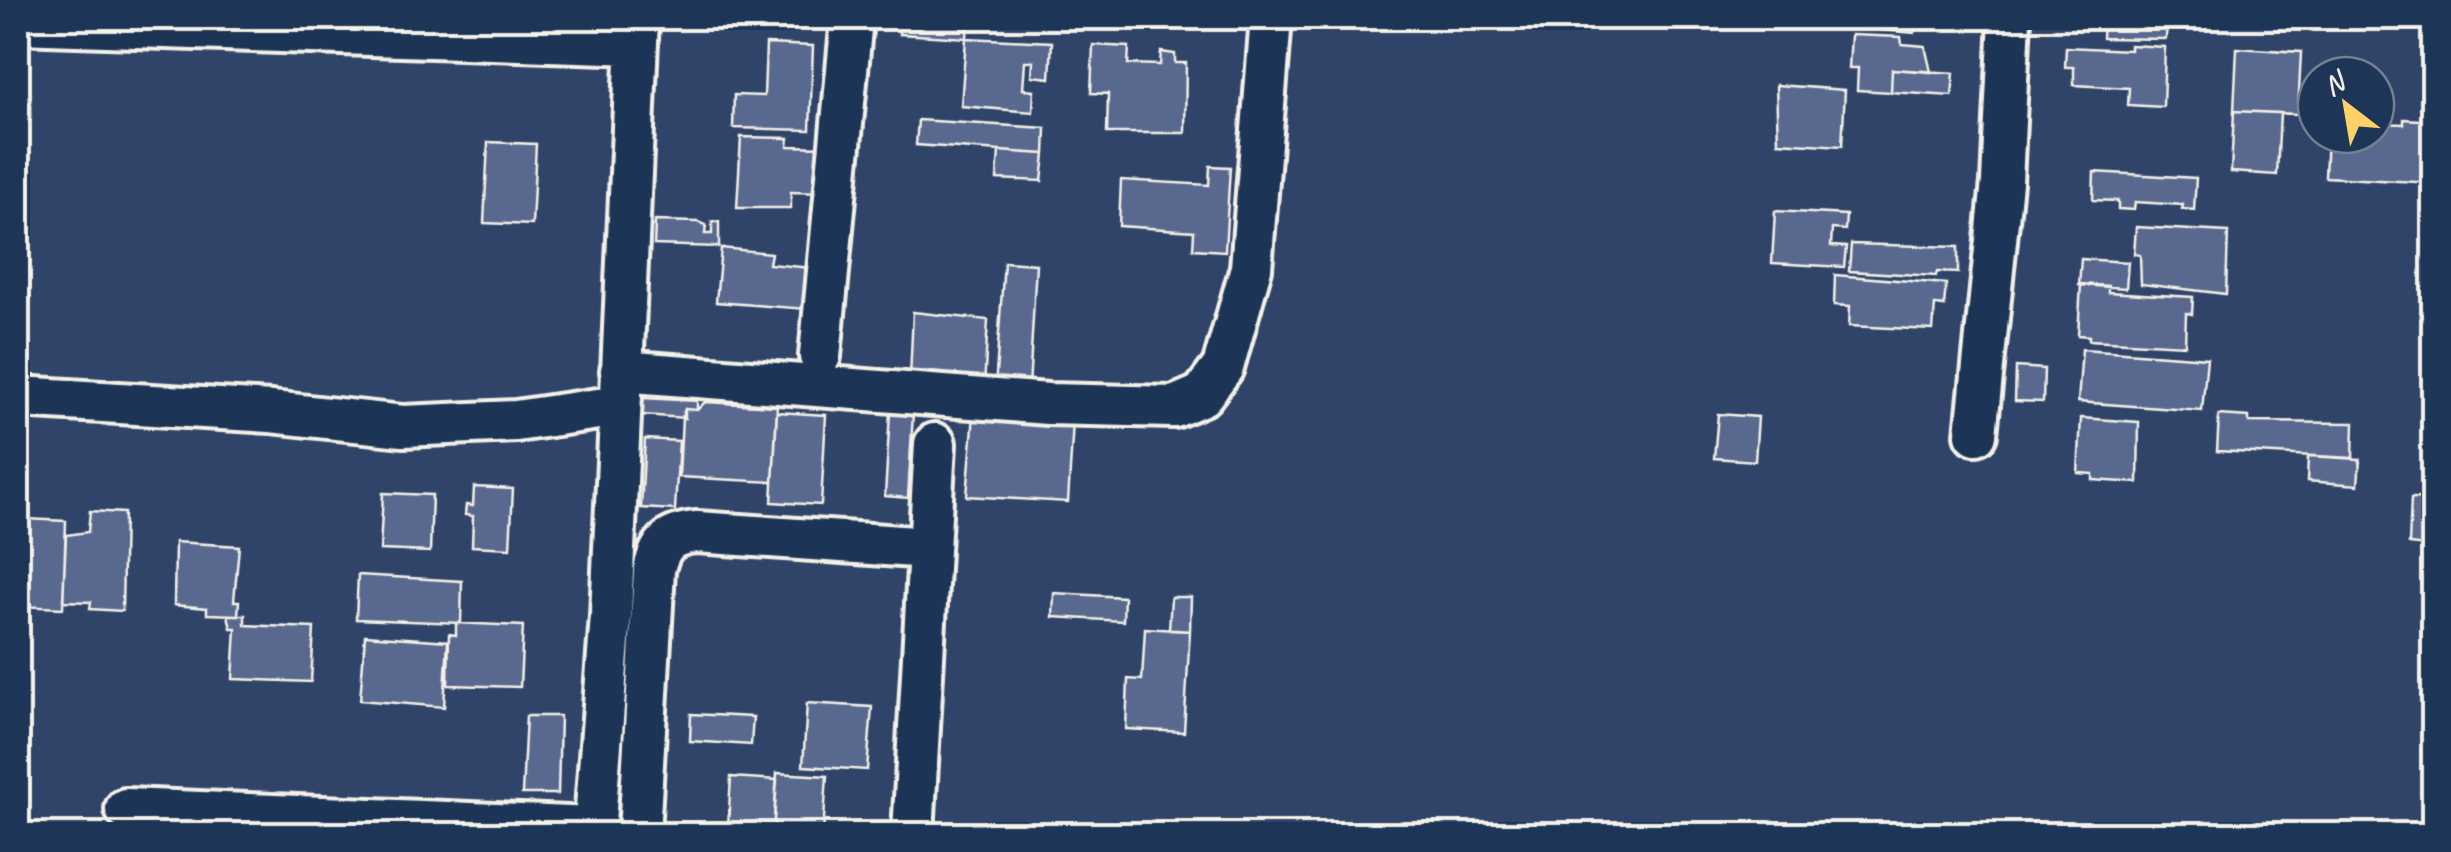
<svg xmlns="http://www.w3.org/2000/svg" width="2451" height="852" viewBox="0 0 2451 852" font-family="Caveat,sans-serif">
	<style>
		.building { fill: #58688f; stroke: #f4f1e8; stroke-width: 2.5 }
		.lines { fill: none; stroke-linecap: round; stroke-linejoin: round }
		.minor-casing { stroke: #f4f1e8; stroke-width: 48 }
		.minor { stroke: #1d3557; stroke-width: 40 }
	</style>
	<rect width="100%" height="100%" fill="#2f4468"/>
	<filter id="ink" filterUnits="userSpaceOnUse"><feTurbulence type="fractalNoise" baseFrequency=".01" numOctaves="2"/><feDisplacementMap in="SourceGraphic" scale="20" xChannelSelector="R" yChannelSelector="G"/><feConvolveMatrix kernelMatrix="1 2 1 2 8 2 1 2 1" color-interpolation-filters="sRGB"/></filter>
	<g filter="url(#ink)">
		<!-- building -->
		<path class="building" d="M900 18H968L967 38 899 34Z
			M1793 18H1915L1914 33 1793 22Z
			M2103 18H2167L2166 39 2102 38Z
			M1851 35 1901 37 1902 44 1925 46 1931 72 1892 69 1891 92 1857 90 1858 68H1849Z
			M966 38 1052 42 1050 78 1032 76 1033 61H1025L1023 89 1034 90 1033 112 961 106Z
			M766 44 813 46 810 130 733 128 734 95 764 96Z
			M1093 45 1129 47 1128 64 1160 65 1161 52 1175 54V63H1186L1185 133H1107L1108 94 1091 93Z
			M2130 45 2165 47 2163 107 2128 105 2129 88 2074 85V67H2065L2066 47 2130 50Z
			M2237 48 2301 52 2298 114 2234 111Z
			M1892 69 1954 73 1952 96 1891 92Z
			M1776 85 1845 90 1842 146 1778 142Z
			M2234 111 2280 113 2277 175 2231 172Z
			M2404 119 2434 121V183L2325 177 2327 135H2376V123L2404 124Z
			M918 120 1046 128 1045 154 916 145Z
			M741 137 789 138 788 146 827 147 824 193 791 192V208H737Z
			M488 142 536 144 532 225 484 223Z
			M999 151 1045 154 1042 181 997 179Z
			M1210 166 1230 167 1225 251 1193 249 1194 231 1119 226 1121 180 1209 185Z
			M2094 172 2196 178 2194 210 2182 209 2183 205 2135 202 2134 210 2118 209V201L2093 200Z
			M1775 211 1846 215 1845 230 1832 229 1831 246 1846 247 1844 267 1772 263Z
			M655 221 698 222 706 225 705 234H712V222H719V247L654 245Z
			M2136 227 2228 232 2226 294 2141 284 2140 255 2134 254Z
			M1851 244 1958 247V273L1937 272 1936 276 1849 271Z
			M721 248 771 253 769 264 811 268 807 309 716 302Z
			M2081 259 2128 262 2126 288 2079 285Z
			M1004 262 1036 264 1029 389 995 388Z
			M1835 275 1946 284 1944 306 1935 305 1933 330 1849 326 1850 306 1834 305Z
			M2081 284 2108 286V292L2193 297 2192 314 2186 313 2185 345 2089 340V336L2078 335Z
			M913 312 988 320 984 387 910 378Z
			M2082 349 2207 358 2202 411 2078 402Z
			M2016 367 2044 369 2043 402 2015 401Z
			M643 398 697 401V410L685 409V418L642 415Z
			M705 402 777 406 773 482 679 477 682 417 685 409 697 410Z
			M777 412 826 415 821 505 772 502Z
			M890 412 913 413 908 498 885 496Z
			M974 414 1073 422 1068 502 967 496Z
			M1718 414 1758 417 1755 461 1714 458Z
			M2219 415 2249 417V422L2354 423 2353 458 2217 451Z
			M2081 418 2139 422 2138 483 2093 480V474L2078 473Z
			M645 439 679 441 675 510 641 508Z
			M2308 456 2360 459 2358 485 2307 481Z
			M474 487 513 489 510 548 472 546 473 516 465 515 466 505 473 506Z
			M383 493 432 495 430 552 380 550Z
			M2411 498 2434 499V547L2409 544Z
			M90 511 124 513 122 611 90 609 91 602 63 601 66 535 88 532Z
			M26 519 66 521 63 608 18 606Z
			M175 542 239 546 234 601H239L238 615 207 614V608L174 605Z
			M358 575 462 581 461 623 356 619Z
			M1054 593 1124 597 1123 621 1053 617Z
			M1171 597H1191L1190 631 1169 630Z
			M228 615H245V625L314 628 311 682 233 679 236 628H231Z
			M456 623 523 626 520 687 448 685 449 634 456 635Z
			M1145 628 1190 631 1184 732 1126 729 1128 679 1142 680Z
			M365 635 448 641 444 707 360 700Z
			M807 703 872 707 867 770 803 766Z
			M691 714 753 717 751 745 690 741Z
			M526 716H560L558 794H522Z
			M777 773 827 776 823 834H773Z
			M731 777 777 780 773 834H715L716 824 728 825Z"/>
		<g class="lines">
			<defs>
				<path id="minor" d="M18 23 637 44
					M820 356 852 18
					M621 371 1048 404 1174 407 1202 395 1223 367 1251 268 1271 18
					M18 397 271 412 403 426 516 421 619 406
					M1976 434 2002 182 2010 18
					M126 809 594 828
					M594 834 611 616 638 18
					M639 834 654 570C660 543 670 534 697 532L929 548
					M913 834 935 444"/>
			</defs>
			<!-- minor casing -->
			<use href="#minor" class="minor-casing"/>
			<!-- minor -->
			<use href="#minor" class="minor"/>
		</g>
	</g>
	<!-- margin -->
	<rect width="2451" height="852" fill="none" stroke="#1d3557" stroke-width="60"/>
	<rect x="30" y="30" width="2391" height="792" fill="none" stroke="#f4f1e8" stroke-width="4" filter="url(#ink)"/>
	<!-- north arrow -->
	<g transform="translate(2346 105) rotate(329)"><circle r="48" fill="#1d3557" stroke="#738091" stroke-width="2.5"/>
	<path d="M0-8L18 38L0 25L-18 38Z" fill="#ffd166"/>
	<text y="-15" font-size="28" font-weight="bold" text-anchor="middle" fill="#f4f1e8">N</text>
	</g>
</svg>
